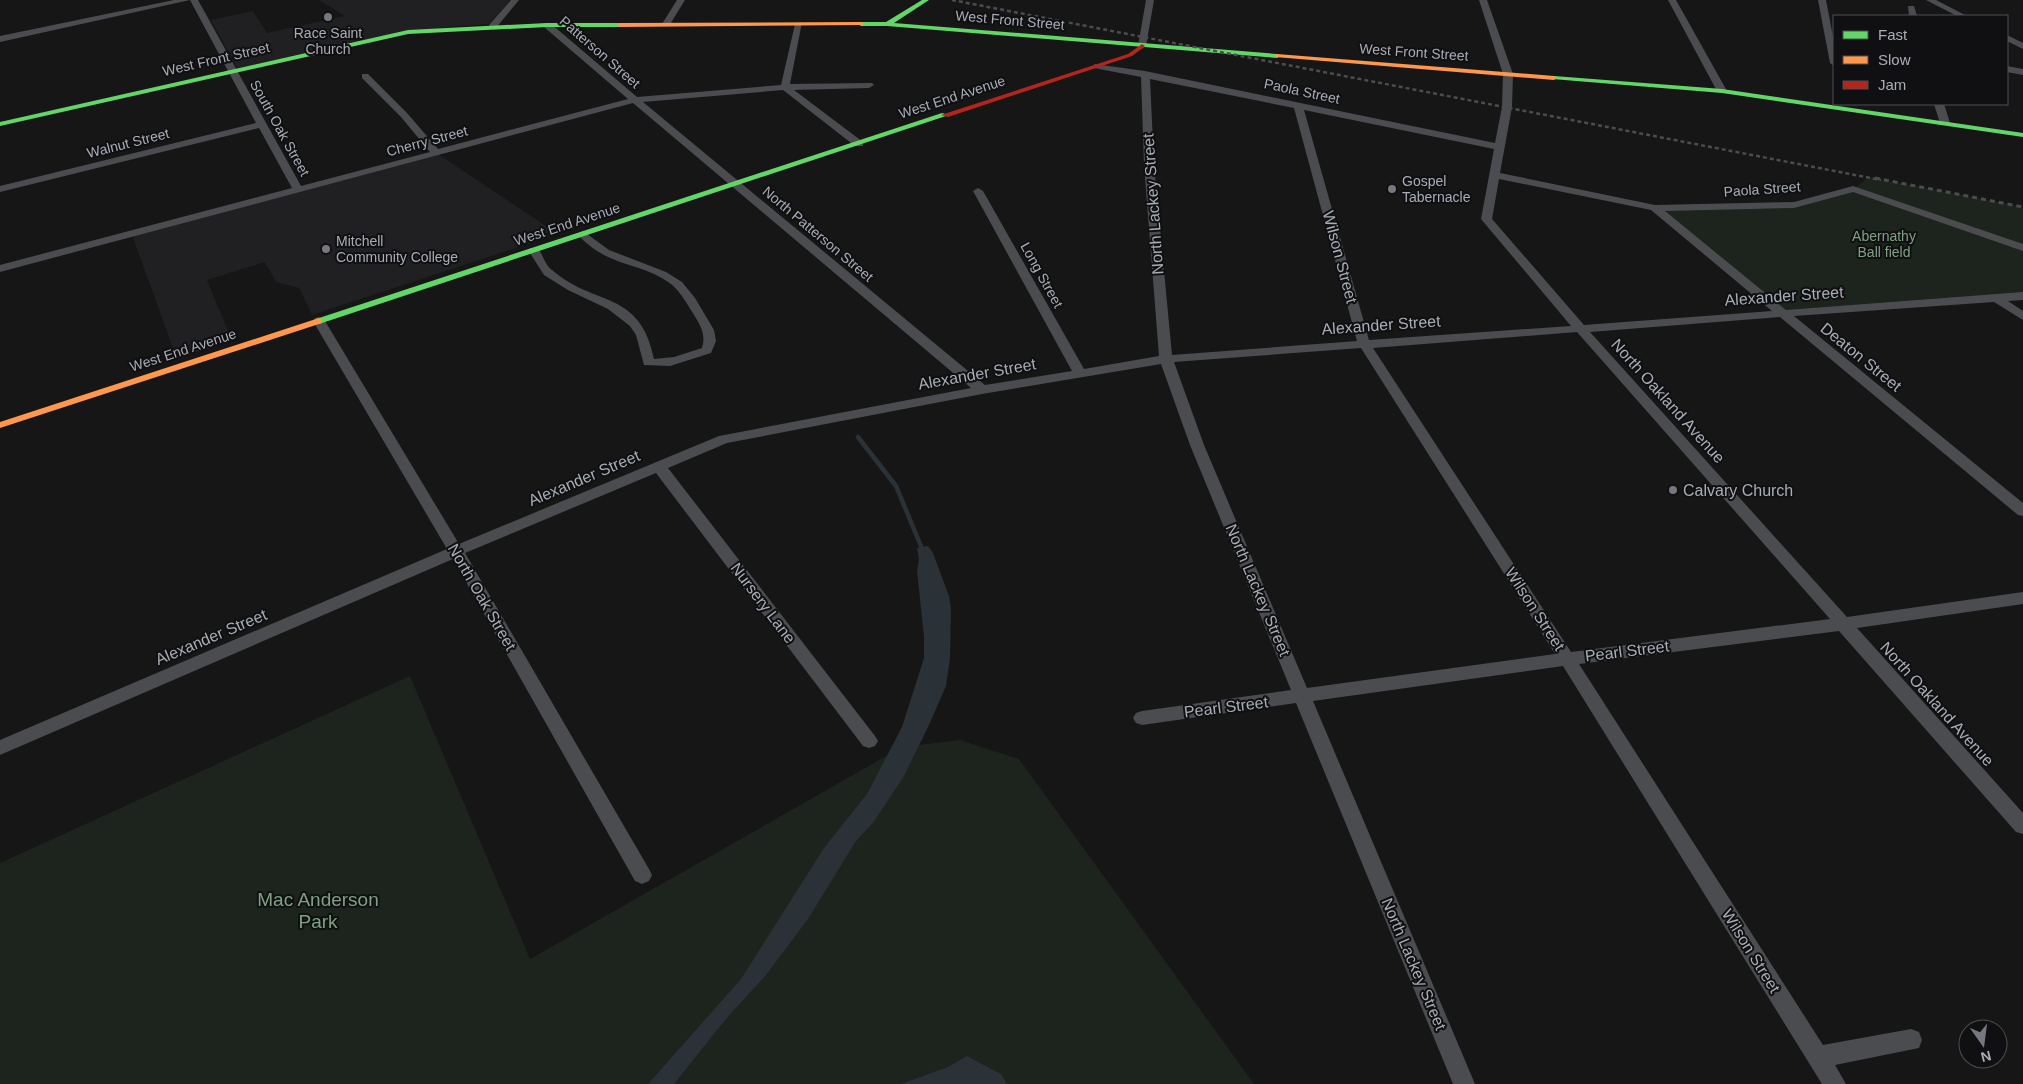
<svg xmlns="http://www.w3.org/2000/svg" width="2023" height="1084" viewBox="0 0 2023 1084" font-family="Arial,sans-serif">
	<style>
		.built { fill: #202022 }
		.green { fill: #1d231d }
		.water { fill: #2a3137 }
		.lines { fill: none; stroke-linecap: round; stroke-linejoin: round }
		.stream { stroke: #2a3137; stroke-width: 4.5 }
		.street { fill: #4b4c4f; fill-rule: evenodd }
		.fast { fill: #63d668; fill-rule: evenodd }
		.slow { fill: #ff974d; fill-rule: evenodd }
		.jam { fill: #b3261e; fill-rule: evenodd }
		.rail-far1 { stroke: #4b4c4d; stroke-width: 2.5; stroke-dasharray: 4 3; stroke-linecap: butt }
		.rail { stroke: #4b4c4d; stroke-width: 3; stroke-dasharray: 5 4; stroke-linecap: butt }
		.poi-dot { fill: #75787e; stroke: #101012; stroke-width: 2 }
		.labels { text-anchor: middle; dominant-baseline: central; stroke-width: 4; stroke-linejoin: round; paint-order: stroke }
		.far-street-label { font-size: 14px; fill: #a8adb6; stroke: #101012 }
		.far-poi-label { font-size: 14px; fill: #a8adb6; stroke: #101012; text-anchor: start }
		.far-park-label { font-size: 14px; fill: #80a082; stroke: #101012 }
		.street-label { font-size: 16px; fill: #a8adb6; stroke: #101012 }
		.poi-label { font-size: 16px; fill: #a8adb6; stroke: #101012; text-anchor: start }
		.near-park-label { font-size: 19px; fill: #80a082; stroke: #101012 }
	</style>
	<rect width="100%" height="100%" fill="#161616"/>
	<!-- built -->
	<path class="built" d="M319 0H510L489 24 445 27 237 68 211 20 253 11 267 33 345 16Z
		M438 154 558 234 312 315 299 288 276 282 265 262 207 280 232 341 177 359 132 235Z"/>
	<!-- green -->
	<path class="green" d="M1869 177 2023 207V296L1782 314 1655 208 1794 205 1853 189Z
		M410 676 530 959 902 747 960 740 1019 759 1254 1084H0V863Z"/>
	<!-- water -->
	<path class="water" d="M928 546 933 553 949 596 951 609 950 658 946 686 929 725 904 776 873 823 856 841 808 919 766 975 725 1020 674 1084H648L741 979 824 848 867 794 902 727 924 658V637L917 571 919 559 917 548Z
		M967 1056 1001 1074 1007 1084H901L948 1067Z"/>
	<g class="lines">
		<!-- stream -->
		<path class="stream" d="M858 437 896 486 923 551"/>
		<!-- street -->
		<path class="street" d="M174 0H198L301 186 430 152 401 117 362 78V74H368L407 113 438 149 628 99 544 27V23H550L637 97 781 85 795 24 802 22 790 84 872 83 874 85 869 88 794 90 863 142V146H855L783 90 643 102 985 385 1072 371 973 191 978 188 983 191 1084 369 1159 356 1144 165 1141 77 1094 68V64L1145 71 1495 143 1502 107 1503 74 1479 0H1487L1513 74 1512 107 1500 173 1655 205 1794 202 1853 186 2023 244V251L1853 192 1794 208 1665 211 1786 310 2023 292V300L2008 301 2023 311V320L1994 302 1794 316 2023 503V516L2018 515 1780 317 1590 332 1847 617 2023 592V604L1857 628 2023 813V834L2016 832 1839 631 1579 664 1823 1045 1911 1029 1919 1032 1922 1040 1919 1048 1835 1065 1846 1084H1822L1563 666 1313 701 1475 1084H1453L1296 703 1142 725 1136 723 1133 718 1136 713 1142 711 1291 690 1190 445 1161 364 982 394 727 443 668 468 875 736 878 741 875 746 869 748 863 746 656 473 465 553 649 869 652 875 649 881 642 884 635 881 453 559 0 755V740L447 549 313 321 315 318 319 317 325 321 459 544 719 436 971 388 633 103 0 272V265L292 188 259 128 0 192V186L256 123 190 0 0 42V36ZM1150 79 1294 108 1357 341 1172 355 1154 165ZM1304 110 1494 149 1481 219 1571 326 1369 340ZM1499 179 1651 210 1772 311 1584 325 1492 219ZM1577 332 1830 619 1571 652 1373 348ZM1361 348 1555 654 1307 688 1204 445 1174 362Z
			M511 0H519L495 29H489V25Z
			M677 0H685L669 26H663L662 24Z
			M1146 0H1154L1146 46 1142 49 1138 46Z
			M1668 0H1676L1727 91 1725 93 1717 91Z
			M1818 0H1826L1834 42V66L1830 63Z
			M1926 0H1936L1967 16H1957Z
			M1908 6H1914L1917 16H1909Z
			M2007 35 2023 43V49L2007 41Z
			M2007 66 2023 69V75L2007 72Z
			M1934 104H1944L1950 123 1948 125 1940 123Z
			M583 231 609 250 666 272 682 282 695 298 714 330 716 341 711 353 670 366 644 365 636 335 630 326 608 309 568 290 544 275 528 250 530 248H538C543 255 545 265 552 270 594 307 640 289 654 359L674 357 702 348C706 335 701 326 694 315 687 304 681 292 671 284 640 261 611 269 579 236L577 234Z"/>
		<!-- fast -->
		<path class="fast" d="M922 0H929L894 23 1277 54 1280 56 1277 58 887 26H861L858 24 861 22H886Z
			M547 23H620L623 25 620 27H547L408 34 0 126V122L408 30Z
			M1554 76 1722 89 2023 133V137L1722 93 1552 79 1551 78Z
			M942 113 949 115 322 323 319 324 314 321 316 319Z"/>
		<!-- slow -->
		<path class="slow" d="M861 22 863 23V25L620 27 617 25 620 23Z
			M1277 54 1554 76 1557 78 1554 80 1275 57V55Z
			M319 318 322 319V323L0 428V422Z"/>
		<!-- jam -->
		<path class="jam" d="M1142 44 1145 46 1144 47 1132 56 948 117 941 115 1128 54Z"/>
		<!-- rail-far1 -->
		<path class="rail-far1" d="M952 0 1881 180"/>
		<!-- rail -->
		<path class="rail" d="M1875 178 2023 207"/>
	</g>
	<!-- markers -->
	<g class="poi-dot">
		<circle cx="328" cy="17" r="5"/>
		<circle cx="1392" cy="189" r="5"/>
		<circle cx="326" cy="249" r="5"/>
		<circle cx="1673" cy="490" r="5"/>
	</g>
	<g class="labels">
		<!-- far-street labels -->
		<g class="far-street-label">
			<text transform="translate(1010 20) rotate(5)">West Front Street</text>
			<text transform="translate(600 52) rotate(41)">Patterson Street</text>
			<text transform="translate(1414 52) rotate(4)">West Front Street</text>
			<text transform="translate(216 59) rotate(-13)">West Front Street</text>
			<text transform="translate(1302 91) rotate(12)">Paola Street</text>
			<text transform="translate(952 97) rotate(-18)">West End Avenue</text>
			<text transform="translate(280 128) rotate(61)">South Oak Street</text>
			<text transform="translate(427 141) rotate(-15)">Cherry Street</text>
			<text transform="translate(128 143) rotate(-14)">Walnut Street</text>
			<text transform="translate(1762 189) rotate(-4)">Paola Street</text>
			<text transform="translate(567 224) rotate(-18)">West End Avenue</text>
			<text transform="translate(818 234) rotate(40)">North Patterson Street</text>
			<text transform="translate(1042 275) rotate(61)">Long Street</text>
			<text transform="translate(183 350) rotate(-18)">West End Avenue</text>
		</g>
		<!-- far-poi labels -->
		<g class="far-poi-label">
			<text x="328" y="33" text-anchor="middle">Race Saint<tspan x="328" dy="16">Church</tspan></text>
			<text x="1402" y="181">Gospel<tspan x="1402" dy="16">Tabernacle</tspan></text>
			<text x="336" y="241">Mitchell<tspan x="336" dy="16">Community College</tspan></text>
		</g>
		<!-- far-park labels -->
		<g class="far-park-label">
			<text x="1884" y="236">Abernathy<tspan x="1884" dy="16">Ball field</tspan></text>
		</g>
		<!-- street labels -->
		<g class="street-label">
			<text transform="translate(1153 204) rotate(-94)">North Lackey Street</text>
			<text transform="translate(1340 257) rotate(75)">Wilson Street</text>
			<text transform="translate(1784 296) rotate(-4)">Alexander Street</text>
			<text transform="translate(1381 325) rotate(-4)">Alexander Street</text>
			<text transform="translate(1861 357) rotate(39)">Deaton Street</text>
			<text transform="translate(977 374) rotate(-10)">Alexander Street</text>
			<text transform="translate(1668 401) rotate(48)">North Oakland Avenue</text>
			<text transform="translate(584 478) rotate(-23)">Alexander Street</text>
			<text transform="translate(1258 590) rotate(67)">North Lackey Street</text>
			<text transform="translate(482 597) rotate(60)">North Oak Street</text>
			<text transform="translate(763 603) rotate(53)">Nursery Lane</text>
			<text transform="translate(1535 609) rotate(57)">Wilson Street</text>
			<text transform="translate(211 637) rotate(-23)">Alexander Street</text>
			<text transform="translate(1627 651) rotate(-7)">Pearl Street</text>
			<text transform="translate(1937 704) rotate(48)">North Oakland Avenue</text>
			<text transform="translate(1226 707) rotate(-7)">Pearl Street</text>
			<text transform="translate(1751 951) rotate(58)">Wilson Street</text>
			<text transform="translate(1414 964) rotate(67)">North Lackey Street</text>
		</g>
		<!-- poi labels -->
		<g class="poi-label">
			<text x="1683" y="490">Calvary Church</text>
		</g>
		<!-- near-park labels -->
		<g class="near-park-label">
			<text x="318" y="899">Mac Anderson<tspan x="318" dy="22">Park</tspan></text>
		</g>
	</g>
	<!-- legend -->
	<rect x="1833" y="15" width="175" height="90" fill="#101012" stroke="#4d4f54"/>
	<rect x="1843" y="31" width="25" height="8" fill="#63d668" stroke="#4d4f54"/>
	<text x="1878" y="40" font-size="15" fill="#a8adb6">Fast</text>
	<rect x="1843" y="56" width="25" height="8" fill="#ff974d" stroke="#4d4f54"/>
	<text x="1878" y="65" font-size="15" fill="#a8adb6">Slow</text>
	<rect x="1843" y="81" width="25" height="8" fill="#b3261e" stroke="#4d4f54"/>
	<text x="1878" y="90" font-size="15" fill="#a8adb6">Jam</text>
	<!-- north arrow -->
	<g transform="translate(1983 1044) rotate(166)"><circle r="24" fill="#101012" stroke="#4d4f54"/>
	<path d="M0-4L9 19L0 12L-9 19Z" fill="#75787e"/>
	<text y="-8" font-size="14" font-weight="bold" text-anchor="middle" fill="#a8adb6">N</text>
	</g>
</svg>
